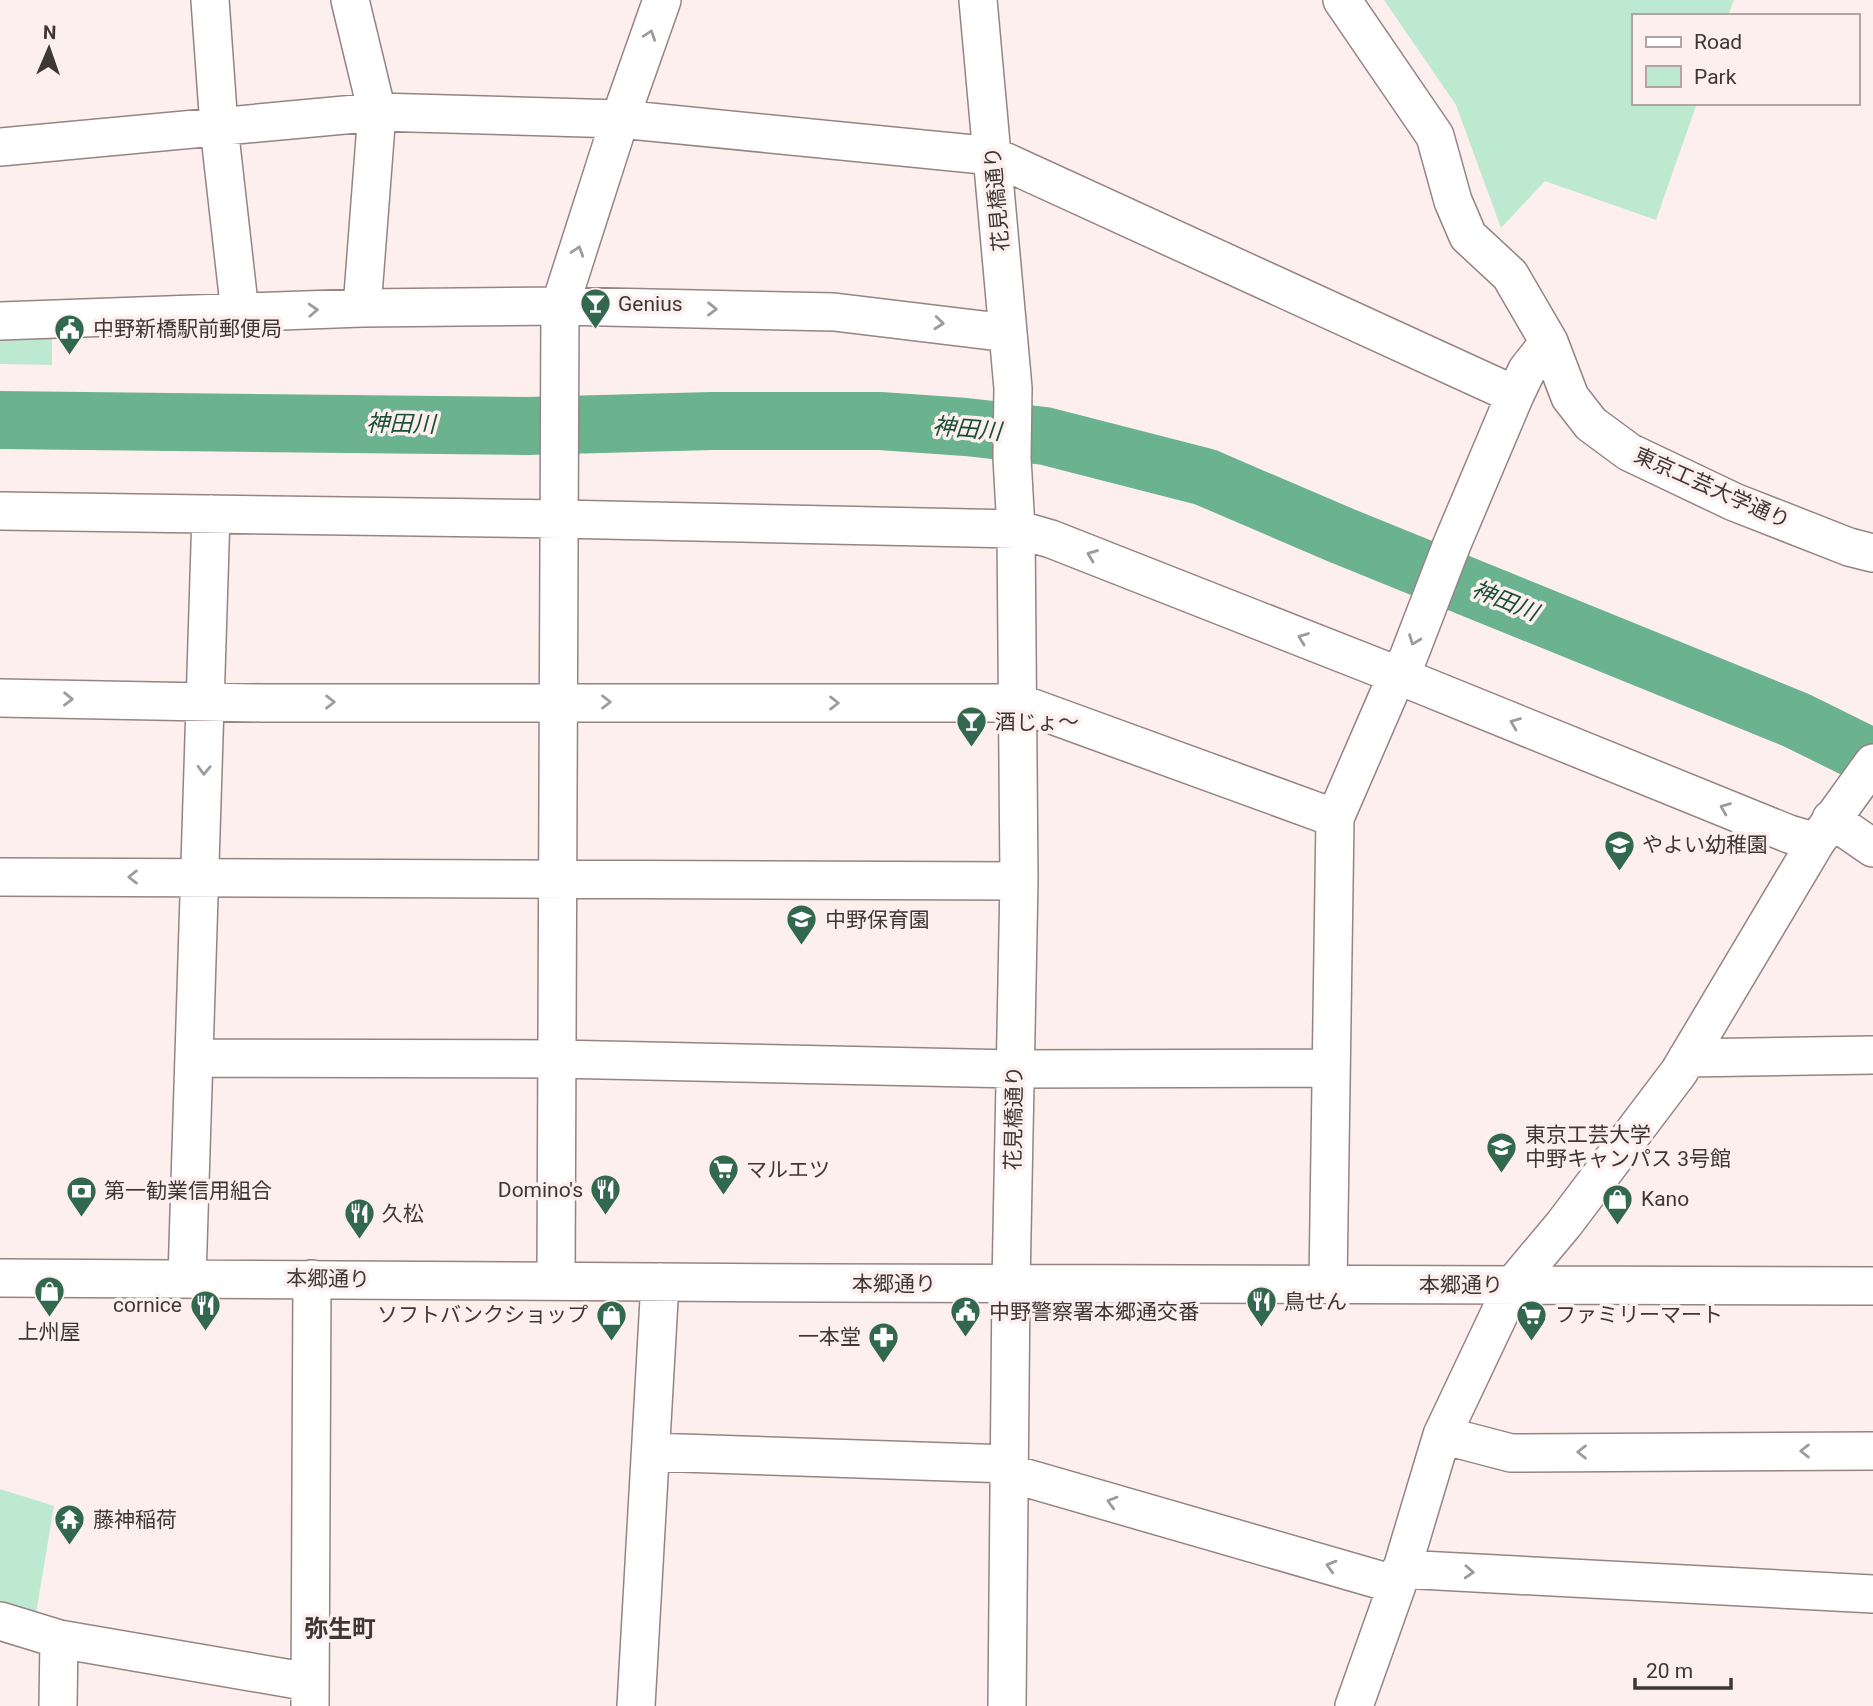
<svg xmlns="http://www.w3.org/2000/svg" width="1873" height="1706" viewBox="0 0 1873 1706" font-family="Roboto,'Noto Sans JP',sans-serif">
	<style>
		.green { fill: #bee9d1 }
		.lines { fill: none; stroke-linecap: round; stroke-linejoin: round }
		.river { stroke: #6bb28e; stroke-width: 58 }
		.minor-casing { stroke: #958482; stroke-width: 40 }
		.minor { stroke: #fff; stroke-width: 37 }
		.oneway { stroke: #9e9b9a }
		.labels { text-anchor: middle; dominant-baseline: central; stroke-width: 7; stroke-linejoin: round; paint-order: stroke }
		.street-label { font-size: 21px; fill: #3e3736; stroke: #fdefed }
		.poi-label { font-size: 21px; fill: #3e3736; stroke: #fdefed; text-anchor: start }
		.water-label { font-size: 23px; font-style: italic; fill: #164f36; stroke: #fdefed }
		.quarter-label { font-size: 24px; font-weight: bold; fill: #3e3736; stroke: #fdefed }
	</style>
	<rect width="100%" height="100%" fill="#fdefed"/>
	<!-- green -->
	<path class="green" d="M1384 0H1734L1728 16H1633V103H1697L1656 220 1545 181 1501 228 1456 105Z
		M0 328H52V365L0 364Z
		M0 1489 54 1506 36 1613 0 1603Z"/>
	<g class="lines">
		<!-- river -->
		<path class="river" d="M0 420 527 426 712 421H880L966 427 1045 436 1205 477 1338 534 1796 720 1873 758"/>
		<defs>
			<path id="minor" d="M210 0 219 127 240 313
				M350 0 377 112 362 308
				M978 0 1013 388 1012 458 1016 529 1019 881 1011 1284 1007 1706
				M1342 0 1435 136 1453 201 1468 236 1510 275 1549 342 1570 397 1591 424 1629 452 1734 502 1849 547 1873 553
				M0 147 377 112 620 119 993 156 1515 395
				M0 321 362 308 560 306 834 312 1008 333
				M0 511 560 519 1016 529 1051 539 1397 675 1789 834 1816 842
				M0 698 261 703H1019L1335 818
				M1831 819 1873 848
				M0 877 1019 881
				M194 1058 556 1059 1015 1069 1331 1068
				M1687 1058 1873 1055
				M0 1278 821 1283 1873 1286
				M187 1278 211 514
				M556 1281 560 306 620 119 662 0
				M1328 1284 1335 818 1397 675 1408 658 1452 544 1515 395 1527 370 1549 342
				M1442 1435 1511 1453 1873 1451
				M651 1452 1009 1464
				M1009 1473 1397 1585
				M1401 1569 1873 1594
				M0 1621 59 1639 309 1682
				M58 1706 59 1639
				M310 1706 312 1279
				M636 1706 660 1282
				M1354 1706 1397 1585 1442 1435 1513 1285 1564 1224 1679 1072 1816 842 1873 763"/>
		</defs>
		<!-- minor casing -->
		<use href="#minor" class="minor-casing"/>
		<!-- minor -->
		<use href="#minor" class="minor"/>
	</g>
	<!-- one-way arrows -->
	<defs><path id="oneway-chevron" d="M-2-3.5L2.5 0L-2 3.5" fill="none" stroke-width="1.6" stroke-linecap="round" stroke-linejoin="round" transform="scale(1.75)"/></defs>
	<g class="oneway">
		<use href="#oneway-chevron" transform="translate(650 35) rotate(-71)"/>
		<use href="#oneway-chevron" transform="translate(578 251) rotate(-72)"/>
		<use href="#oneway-chevron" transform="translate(712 309) rotate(1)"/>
		<use href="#oneway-chevron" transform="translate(313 310) rotate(-3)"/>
		<use href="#oneway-chevron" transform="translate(939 323) rotate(6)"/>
		<use href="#oneway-chevron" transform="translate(1092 555) rotate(-159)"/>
		<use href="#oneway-chevron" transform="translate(1303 638) rotate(-159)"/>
		<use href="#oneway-chevron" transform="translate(1414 640) rotate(111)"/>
		<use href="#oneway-chevron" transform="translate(68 699) rotate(1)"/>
		<use href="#oneway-chevron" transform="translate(330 702)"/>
		<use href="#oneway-chevron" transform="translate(606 702)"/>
		<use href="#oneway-chevron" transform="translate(834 703)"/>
		<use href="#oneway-chevron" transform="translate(1515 723) rotate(-158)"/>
		<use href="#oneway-chevron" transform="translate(204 770) rotate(92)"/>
		<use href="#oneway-chevron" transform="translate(1725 808) rotate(-158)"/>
		<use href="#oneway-chevron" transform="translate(133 877) rotate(-180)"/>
		<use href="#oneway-chevron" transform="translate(1805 1451) rotate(180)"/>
		<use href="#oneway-chevron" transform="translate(1582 1452) rotate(180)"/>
		<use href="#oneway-chevron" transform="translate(1112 1502) rotate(-164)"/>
		<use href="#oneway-chevron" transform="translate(1331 1566) rotate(-164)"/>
		<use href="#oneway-chevron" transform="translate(1469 1572) rotate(3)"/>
	</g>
	<!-- icons -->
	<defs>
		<symbol id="bar-pin" viewBox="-11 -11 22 30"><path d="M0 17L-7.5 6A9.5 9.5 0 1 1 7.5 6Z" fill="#32684d" stroke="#fdefed"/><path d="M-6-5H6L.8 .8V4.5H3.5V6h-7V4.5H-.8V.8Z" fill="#fff"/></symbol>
		<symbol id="civic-pin" viewBox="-11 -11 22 30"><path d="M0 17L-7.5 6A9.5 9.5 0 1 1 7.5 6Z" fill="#32684d" stroke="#fdefed"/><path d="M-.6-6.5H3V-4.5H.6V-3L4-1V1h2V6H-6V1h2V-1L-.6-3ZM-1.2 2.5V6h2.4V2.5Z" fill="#fff"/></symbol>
		<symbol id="school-pin" viewBox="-11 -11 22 30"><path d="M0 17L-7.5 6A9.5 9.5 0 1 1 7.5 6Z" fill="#32684d" stroke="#fdefed"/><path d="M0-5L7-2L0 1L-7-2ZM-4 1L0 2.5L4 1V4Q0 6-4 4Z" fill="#fff"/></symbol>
		<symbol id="university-pin" viewBox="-11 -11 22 30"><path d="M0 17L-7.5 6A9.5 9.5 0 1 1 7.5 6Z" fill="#32684d" stroke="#fdefed"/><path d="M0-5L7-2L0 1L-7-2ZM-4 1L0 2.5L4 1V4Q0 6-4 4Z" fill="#fff"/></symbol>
		<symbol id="supermarket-pin" viewBox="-11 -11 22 30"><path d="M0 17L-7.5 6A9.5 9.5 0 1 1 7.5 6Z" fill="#32684d" stroke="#fdefed"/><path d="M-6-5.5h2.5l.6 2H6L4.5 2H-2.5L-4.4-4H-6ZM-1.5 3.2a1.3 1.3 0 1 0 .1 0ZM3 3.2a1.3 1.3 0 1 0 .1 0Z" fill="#fff"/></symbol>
		<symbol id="restaurant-pin" viewBox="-11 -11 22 30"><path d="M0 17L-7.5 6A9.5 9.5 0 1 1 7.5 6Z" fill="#32684d" stroke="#fdefed"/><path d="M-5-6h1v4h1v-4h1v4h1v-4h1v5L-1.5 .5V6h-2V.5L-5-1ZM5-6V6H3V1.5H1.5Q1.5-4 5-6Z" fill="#fff"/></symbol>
		<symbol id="bank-pin" viewBox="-11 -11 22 30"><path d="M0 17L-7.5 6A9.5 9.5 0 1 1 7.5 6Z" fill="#32684d" stroke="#fdefed"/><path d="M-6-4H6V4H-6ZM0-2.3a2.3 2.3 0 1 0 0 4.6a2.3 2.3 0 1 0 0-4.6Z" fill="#fff"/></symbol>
		<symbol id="shop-pin" viewBox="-11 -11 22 30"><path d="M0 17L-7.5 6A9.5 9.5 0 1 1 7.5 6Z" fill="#32684d" stroke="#fdefed"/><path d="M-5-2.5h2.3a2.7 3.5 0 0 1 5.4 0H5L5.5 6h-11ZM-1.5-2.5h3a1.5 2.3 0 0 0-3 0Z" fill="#fff"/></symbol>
		<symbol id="pharmacy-pin" viewBox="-11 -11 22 30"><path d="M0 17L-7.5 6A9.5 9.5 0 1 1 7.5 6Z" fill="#32684d" stroke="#fdefed"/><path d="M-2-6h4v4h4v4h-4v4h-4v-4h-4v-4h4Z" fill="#fff"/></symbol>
		<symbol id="temple-pin" viewBox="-11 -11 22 30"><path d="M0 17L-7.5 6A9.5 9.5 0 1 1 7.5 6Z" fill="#32684d" stroke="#fdefed"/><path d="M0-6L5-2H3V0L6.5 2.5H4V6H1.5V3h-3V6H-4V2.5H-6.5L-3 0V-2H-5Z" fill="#fff"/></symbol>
	</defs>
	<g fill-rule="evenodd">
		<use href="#bar-pin" x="578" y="286" width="35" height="47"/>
		<use href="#civic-pin" x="52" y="312" width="35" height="47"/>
		<use href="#bar-pin" x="954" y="704" width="35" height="47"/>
		<use href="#school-pin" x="1602" y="828" width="35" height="47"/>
		<use href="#school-pin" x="784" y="902" width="35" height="47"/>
		<use href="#university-pin" x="1484" y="1130" width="35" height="47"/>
		<use href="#supermarket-pin" x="706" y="1152" width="35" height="47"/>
		<use href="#restaurant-pin" x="588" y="1172" width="35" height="47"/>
		<use href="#bank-pin" x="64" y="1174" width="35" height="47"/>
		<use href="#shop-pin" x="1600" y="1182" width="35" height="47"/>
		<use href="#restaurant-pin" x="342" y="1196" width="35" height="47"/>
		<use href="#shop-pin" x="32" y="1274" width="35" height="47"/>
		<use href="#restaurant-pin" x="1244" y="1284" width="35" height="47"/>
		<use href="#restaurant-pin" x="188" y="1288" width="35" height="47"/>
		<use href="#civic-pin" x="948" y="1294" width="35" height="47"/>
		<use href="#shop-pin" x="594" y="1298" width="35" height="47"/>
		<use href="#supermarket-pin" x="1514" y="1298" width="35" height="47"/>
		<use href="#pharmacy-pin" x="866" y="1320" width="35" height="47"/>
		<use href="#temple-pin" x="52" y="1502" width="35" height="47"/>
	</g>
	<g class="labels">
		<!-- street labels -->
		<g class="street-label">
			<text transform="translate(997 199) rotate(-95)">花見橋通り</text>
			<text transform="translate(1712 488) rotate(24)">東京工芸大学通り</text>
			<text transform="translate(1014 1118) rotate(-89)">花見橋通り</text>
			<text transform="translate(328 1279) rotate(1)">本郷通り</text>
			<text x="894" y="1284">本郷通り</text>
			<text x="1461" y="1285">本郷通り</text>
		</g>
		<!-- poi labels -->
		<g class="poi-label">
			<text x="618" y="304">Genius</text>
			<text x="93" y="329">中野新橋駅前郵便局</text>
			<text x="995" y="722">酒じょ〜</text>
			<text x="1642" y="845">やよい幼稚園</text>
			<text x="825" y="920">中野保育園</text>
			<text x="1525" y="1135">東京工芸大学<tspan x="1525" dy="24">中野キャンパス 3号館</tspan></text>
			<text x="746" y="1170">マルエツ</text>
			<text x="583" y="1190" text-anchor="end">Domino's</text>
			<text x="104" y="1191">第一勧業信用組合</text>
			<text x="1641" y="1199">Kano</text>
			<text x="382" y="1214">久松</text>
			<text x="1284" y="1302">鳥せん</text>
			<text x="182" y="1305" text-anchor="end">cornice</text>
			<text x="989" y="1312">中野警察署本郷通交番</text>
			<text x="588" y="1315" text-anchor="end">ソフトバンクショップ</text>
			<text x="1555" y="1315">ファミリーマート</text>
			<text x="49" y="1332" text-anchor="middle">上州屋</text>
			<text x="861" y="1337" text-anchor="end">一本堂</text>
			<text x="93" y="1520">藤神稲荷</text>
		</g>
		<!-- water labels -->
		<g class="water-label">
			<text transform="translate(401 424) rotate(1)">神田川</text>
			<text transform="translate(967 429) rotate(5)">神田川</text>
			<text transform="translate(1505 601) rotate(22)">神田川</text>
		</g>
		<!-- quarter labels -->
		<g class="quarter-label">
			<text x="340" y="1629">弥生町</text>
		</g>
	</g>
	<!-- legend -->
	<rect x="1632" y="14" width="228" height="91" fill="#fdefed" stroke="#b1a5a4" stroke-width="2"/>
	<rect x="1646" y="37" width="35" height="10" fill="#ffffff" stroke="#b1a5a4" stroke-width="2"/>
	<text x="1694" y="49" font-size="21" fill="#3e3736">Road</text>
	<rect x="1646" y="66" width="35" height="21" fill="#bee9d1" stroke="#b1a5a4" stroke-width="2"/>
	<text x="1694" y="84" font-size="21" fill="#3e3736">Park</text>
	<!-- north arrow -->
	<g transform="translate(49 49) rotate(2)" stroke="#fdefed" stroke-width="5" paint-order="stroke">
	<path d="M0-5L12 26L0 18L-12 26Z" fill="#3e3736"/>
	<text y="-10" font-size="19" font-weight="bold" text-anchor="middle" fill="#3e3736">N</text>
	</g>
	<!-- scale -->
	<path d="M1635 1678v10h96v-10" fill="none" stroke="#3e3736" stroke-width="3.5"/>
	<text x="1646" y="1678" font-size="21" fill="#3e3736" stroke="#fdefed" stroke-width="5" paint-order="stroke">20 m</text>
</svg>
